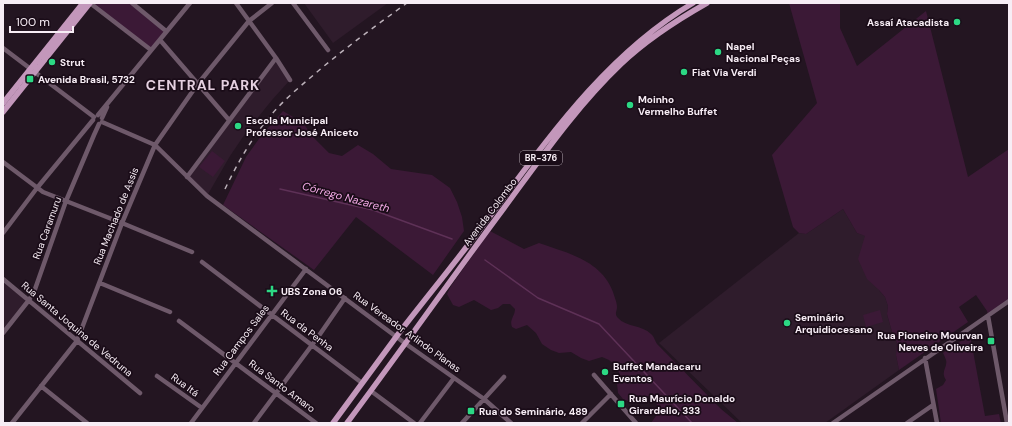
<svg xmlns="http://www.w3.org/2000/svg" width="1012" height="426" viewBox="0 0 1012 426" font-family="'DM Sans',sans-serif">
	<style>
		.built { fill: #2f1c2c }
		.green { fill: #3b1936 }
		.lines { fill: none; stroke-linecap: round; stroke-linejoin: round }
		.stream { stroke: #5e3157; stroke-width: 1.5 }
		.minor { stroke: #6e596a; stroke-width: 4.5 }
		.major { stroke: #c397bb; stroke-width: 5.5 }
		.rail { stroke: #bcb1ba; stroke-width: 1.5; stroke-dasharray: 5 5; stroke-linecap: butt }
		.poi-dot { fill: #2cd884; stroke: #1a0c18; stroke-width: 1.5 }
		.labels { text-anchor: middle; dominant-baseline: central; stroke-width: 3.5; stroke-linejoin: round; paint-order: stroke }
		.shield { fill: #1a0c18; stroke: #b5aab3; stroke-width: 1 }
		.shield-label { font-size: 9px; font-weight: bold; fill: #f7edf5 }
		.poi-label { font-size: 10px; font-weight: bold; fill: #f7edf5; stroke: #1a0c18; text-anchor: start }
		.street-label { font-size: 10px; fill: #f7edf5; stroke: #1a0c18 }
		.water-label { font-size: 11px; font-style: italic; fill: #f3aae6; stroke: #1a0c18 }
		.district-label { font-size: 14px; font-weight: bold; letter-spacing: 1px; fill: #e5d0e0; stroke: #1a0c18 }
	</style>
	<rect width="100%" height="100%" fill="#231521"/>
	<!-- built -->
	<path class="built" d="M304 3H388L333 43Z
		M276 58 290 80 272 100 247 131 230 156 207 196 187 177Z
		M843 209 857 233 866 236 879 290 885 297 888 306 887 314 892 332 897 343 896 355 899 370 825 423H742L659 343 799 233 806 234Z
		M3 279 29 300 3 333Z"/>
	<!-- green -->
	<path class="green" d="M90 3H132L166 31 151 50Z
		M789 3H840V28L857 66 926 11 968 177 1009 149V301L988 316 987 311 976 295 959 307 968 322 899 370 896 355 897 343 892 332 887 314 888 306 885 297 879 290 867 279 858 259 865 236 857 233 843 209 806 234 799 233 793 227 772 155 817 103Z
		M283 111 303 123 314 138 329 153 342 156 358 145 373 154 391 169 432 175 450 188 457 202 462 217 464 231 433 275 356 217 314 270 223 205 246 157 261 136Z
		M212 151 225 161 213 177 199 167Z
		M490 231 524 249 539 243C567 253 601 260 613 292 614 296 617 302 617 307 617 311 614 314 618 318 626 327 642 325 651 334 654 336 655 341 657 344L721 409 738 423H651L656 416 658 406 650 396 643 397 638 401 630 402 623 399 618 393 617 383 620 375 616 366 609 360 602 357 589 361 581 358 571 352 559 353 551 350 542 344 536 333 527 325 516 329 512 327C509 320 515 316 515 309L510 304H503L498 308 491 310 474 300 459 307 453 305 447 294 451 286Z
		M880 310 883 322 866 327 863 315Z
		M970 335 985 416 999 414 1001 423H941L936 389 943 385 946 380C940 371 948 368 946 360 945 357 944 355 943 353Z"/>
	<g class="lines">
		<!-- stream -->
		<path class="stream" d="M280 189 373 210 452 239
			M485 260 538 298 599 324 692 423"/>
		<!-- minor -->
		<path class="minor" d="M90 3 151 50
			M132 3 166 31
			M236 3 276 58 290 80
			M293 3 328 50
			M160 40 229 120
			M3 48 94 117
			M98 115 190 3
			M102 118 107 107
			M102 122 155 145 207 196 406 344 484 399 511 423
			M3 162 43 192 122 223 192 252
			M187 177 276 58
			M3 233 37 188 93 120
			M202 262 362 383
			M3 279 140 393
			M100 283 170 312
			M988 316 1007 423
			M179 321 316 423
			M3 333 29 300 34 292 66 201 94 135 99 124
			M925 358 937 423
			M594 375 636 423
			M157 376 202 408
			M41 386 87 423
			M371 391 414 423
			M12 423 77 341 122 223 155 145 197 85 249 21 272 3
			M191 423 306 269
			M254 423 318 337 345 298
			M420 423 454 378
			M462 423 504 377
			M582 423 611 394
			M833 423 1009 301
			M907 423 933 405"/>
		<!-- major -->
		<path class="major" d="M3 103 83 3
			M3 112 90 3
			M333 423C355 393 377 363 399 333 426 298 454 264 481 228 543 146 602 57 693 3
			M347 423C400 352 451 279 504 208 541 158 576 107 621 64 646 40 677 20 707 3"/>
		<!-- rail -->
		<path class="rail" d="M225 189C238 162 253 136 272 114 283 101 297 89 310 78 341 51 374 27 407 3"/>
	</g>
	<!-- markers -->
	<g class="poi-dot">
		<circle cx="957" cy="22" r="4"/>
		<circle cx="718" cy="52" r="4"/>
		<circle cx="52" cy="62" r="4"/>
		<circle cx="684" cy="72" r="4"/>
		<rect x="26" y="75" width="8" height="8" rx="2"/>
		<circle cx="630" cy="105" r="4"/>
		<circle cx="238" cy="126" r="4"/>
		<path d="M270 285h4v4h4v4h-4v4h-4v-4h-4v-4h4z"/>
		<circle cx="787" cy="323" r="4"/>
		<rect x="987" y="337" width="8" height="8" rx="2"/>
		<circle cx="605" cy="372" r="4"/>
		<rect x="617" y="400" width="8" height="8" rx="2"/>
		<rect x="467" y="407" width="8" height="8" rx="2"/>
	</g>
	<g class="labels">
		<!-- shield labels -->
		<rect class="shield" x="520" y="151" width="42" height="14" rx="3"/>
		<g class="shield-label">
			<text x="541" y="158">BR-376</text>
		</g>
		<!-- poi labels -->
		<g class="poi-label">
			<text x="949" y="22" text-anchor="end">Assaí Atacadista</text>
			<text x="726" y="46">Napel<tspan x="726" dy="12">Nacional Peças</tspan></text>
			<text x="60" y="62">Strut</text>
			<text x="692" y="72">Fiat Via Verdi</text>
			<text x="38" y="79">Avenida Brasil, 5732</text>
			<text x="638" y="99">Moinho<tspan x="638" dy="12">Vermelho Buffet</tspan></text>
			<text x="246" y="120">Escola Municipal<tspan x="246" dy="12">Professor José Aniceto</tspan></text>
			<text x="281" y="291">UBS Zona 06</text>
			<text x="795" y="317">Seminário<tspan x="795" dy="12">Arquidiocesano</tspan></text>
			<text x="983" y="335" text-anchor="end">Rua Pioneiro Mourvan<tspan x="983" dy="12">Neves de Oliveira</tspan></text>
			<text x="613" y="366">Buffet Mandacaru<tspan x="613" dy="12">Eventos</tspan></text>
			<text x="629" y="398">Rua Maurício Donaldo<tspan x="629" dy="12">Girardello, 333</tspan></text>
			<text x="479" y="411">Rua do Seminário, 489</text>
		</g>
		<!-- street labels -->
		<g class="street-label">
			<text transform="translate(490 212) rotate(-53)">Avenida Colombo</text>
			<text transform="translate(116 216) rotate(-68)">Rua Machado de Assis</text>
			<text transform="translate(47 228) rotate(-70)">Rua Caramuru</text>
			<text transform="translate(77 329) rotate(40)">Rua Santa Joquina de Vedruna</text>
			<text transform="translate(307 330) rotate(37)">Rua da Penha</text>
			<text transform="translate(407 332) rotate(36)">Rua Vereador Arlindo Planas</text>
			<text transform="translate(241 340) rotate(-53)">Rua Campos Sales</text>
			<text transform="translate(185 385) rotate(36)">Rua Itá</text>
			<text transform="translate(282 386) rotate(37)">Rua Santo Amaro</text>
		</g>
		<!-- water labels -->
		<g class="water-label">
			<text transform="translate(346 197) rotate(15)">Córrego Nazareth</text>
		</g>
		<!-- district labels -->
		<g class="district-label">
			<text x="203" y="85">CENTRAL PARK</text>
		</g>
	</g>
	<!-- border -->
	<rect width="1012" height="426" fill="none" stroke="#f7edf5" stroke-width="8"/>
	<!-- scale -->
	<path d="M10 26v6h63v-6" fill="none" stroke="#f7edf5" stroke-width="2"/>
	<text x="16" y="26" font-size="12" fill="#f7edf5" stroke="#1a0c18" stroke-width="3" paint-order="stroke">100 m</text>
</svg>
